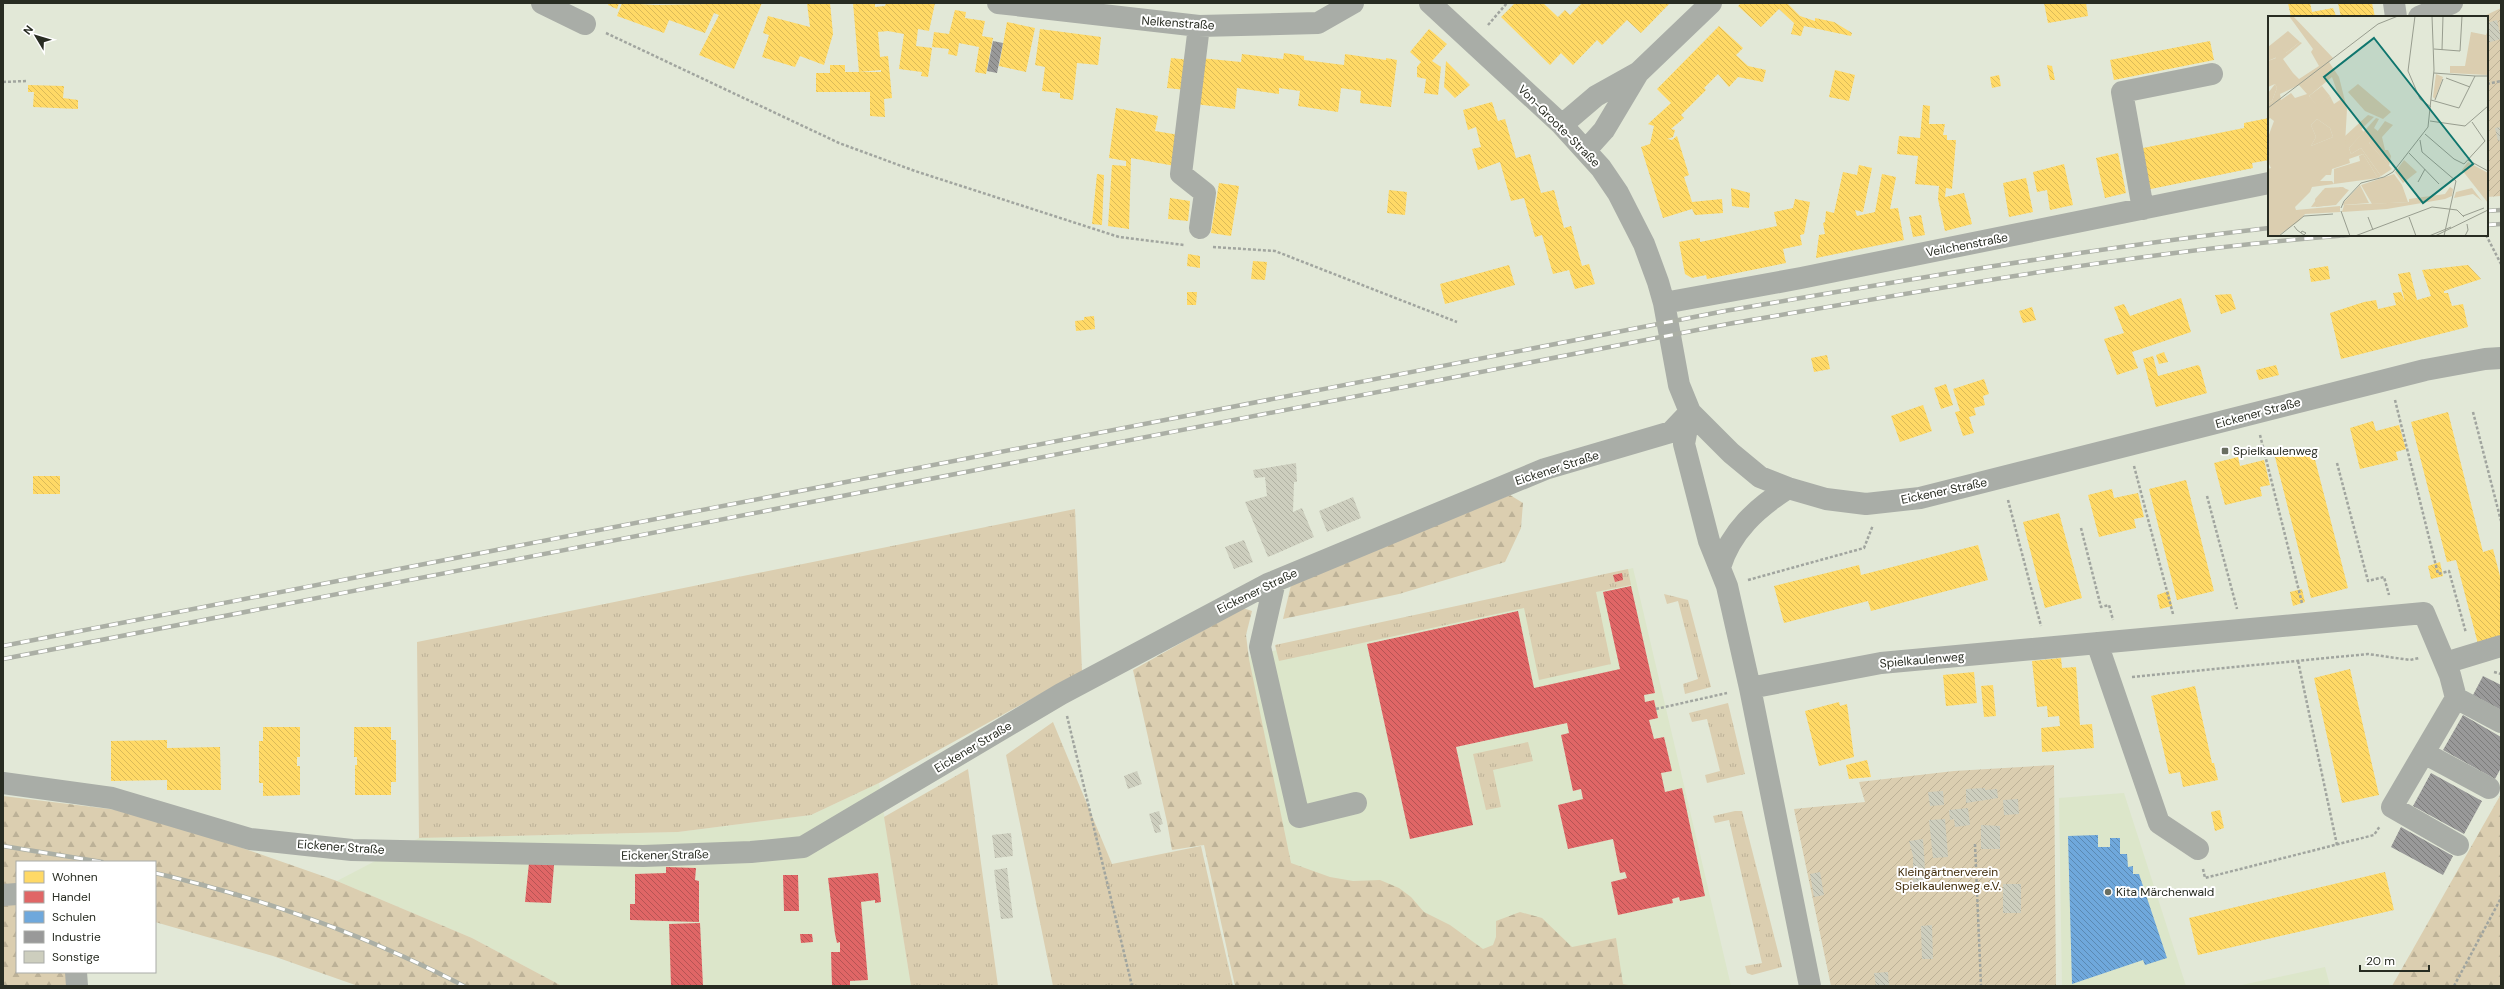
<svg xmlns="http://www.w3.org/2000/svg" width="2504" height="989" viewBox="0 0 2504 989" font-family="'DM Sans',sans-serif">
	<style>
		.built { fill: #dce6ca }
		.grass { fill: url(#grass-tufts) }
		.forest { fill: url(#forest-firs) }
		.garden { fill: url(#garden-furrows) }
		.homes { fill: url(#homes-back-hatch) }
		.shops { fill: url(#shops-back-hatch) }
		.schools { fill: url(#schools-back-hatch) }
		.industry { fill: url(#industry-back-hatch) }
		.building { fill: url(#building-back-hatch) }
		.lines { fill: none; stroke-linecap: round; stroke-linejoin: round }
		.path { stroke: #a1a59f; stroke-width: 2.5; stroke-dasharray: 3 2; stroke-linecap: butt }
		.minor { stroke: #a9ada7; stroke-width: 22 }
		.rail-casing { stroke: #abafa5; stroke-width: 4.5 }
		.rail { stroke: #fff; stroke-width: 3; stroke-dasharray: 9; stroke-linecap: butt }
		.poi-dot { fill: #696e61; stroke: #fff; stroke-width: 1.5 }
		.labels { text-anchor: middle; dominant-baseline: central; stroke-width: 4; stroke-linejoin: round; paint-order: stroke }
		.street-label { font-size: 12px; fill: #282c22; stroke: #fff }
		.poi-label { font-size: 12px; fill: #282c22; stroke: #fff; text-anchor: start }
		.park-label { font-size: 12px; fill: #422d0b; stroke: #fff }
		.inset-road { fill: none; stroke: #989d8f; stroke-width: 1 }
		.view { fill: #0f766e; fill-opacity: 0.15; stroke: #0f766e; stroke-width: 2 }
		.inset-edge { fill: none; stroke: #282c22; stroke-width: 2 }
	</style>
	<defs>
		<pattern id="grass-tufts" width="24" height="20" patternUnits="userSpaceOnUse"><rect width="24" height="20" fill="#dbceb0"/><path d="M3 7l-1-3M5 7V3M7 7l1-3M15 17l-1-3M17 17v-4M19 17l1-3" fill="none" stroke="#bcb197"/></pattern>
		<pattern id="forest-firs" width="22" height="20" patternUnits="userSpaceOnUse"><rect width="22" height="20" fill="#dbceb0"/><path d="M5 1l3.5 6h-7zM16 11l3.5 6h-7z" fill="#bcb197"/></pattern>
		<pattern id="garden-furrows" width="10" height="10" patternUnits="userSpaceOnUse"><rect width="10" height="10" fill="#dbceb0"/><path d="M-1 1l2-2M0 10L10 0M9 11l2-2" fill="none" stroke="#bcb197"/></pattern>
		<pattern id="homes-back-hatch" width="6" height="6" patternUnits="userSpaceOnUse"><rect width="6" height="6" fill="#ffd966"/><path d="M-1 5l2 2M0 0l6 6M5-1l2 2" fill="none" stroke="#dbba58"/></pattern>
		<pattern id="shops-back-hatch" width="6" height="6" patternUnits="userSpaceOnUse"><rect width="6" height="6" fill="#e06666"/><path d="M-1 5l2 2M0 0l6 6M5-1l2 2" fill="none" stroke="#b65454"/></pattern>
		<pattern id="schools-back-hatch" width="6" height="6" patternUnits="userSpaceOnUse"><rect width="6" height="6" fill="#6fa8dc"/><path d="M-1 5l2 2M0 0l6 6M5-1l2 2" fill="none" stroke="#5b89b2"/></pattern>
		<pattern id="industry-back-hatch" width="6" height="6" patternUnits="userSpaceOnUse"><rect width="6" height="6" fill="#999"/><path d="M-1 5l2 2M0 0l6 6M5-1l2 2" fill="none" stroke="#7d7d7c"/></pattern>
		<pattern id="building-back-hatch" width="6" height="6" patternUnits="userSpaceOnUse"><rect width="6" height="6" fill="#cdcebe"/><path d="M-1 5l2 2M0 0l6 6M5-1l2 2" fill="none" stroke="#b0b1a3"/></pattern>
	</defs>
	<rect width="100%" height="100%" fill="#e2e8d7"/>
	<!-- built -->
	<path class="built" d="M1633 568 1731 986H1294L1243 658Z
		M879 783 911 986H562L472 938 337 881 419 838 678 832 811 815Z
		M2124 793 2186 986H2062L2059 798Z
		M2325 967 2330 986H2237Z"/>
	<!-- grass -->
	<path class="grass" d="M1075 509 1082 671 879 783 811 815 678 832 419 838 417 642Z
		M1628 569 1631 585 1596 592 1611 664 1539 680 1524 608 1279 661 1275 645Z
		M1664 594 1688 600 1711 687 1685 694 1683 684 1698 679 1678 601 1667 604Z
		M1728 703 1745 774 1707 783 1705 775 1720 771 1707 719 1692 722 1689 713Z
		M1053 722 1112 864 1201 846 1233 986H1053L1006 755Z
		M1528 742 1533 761 1493 770 1501 807 1486 810 1473 754Z
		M968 769 998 986H911L884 817Z
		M1735 811H1742L1782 967 1752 975 1747 973 1745 966 1762 963 1729 820 1715 823 1713 816Z"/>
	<!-- forest -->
	<path class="forest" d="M1510 495 1523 503 1521 528 1505 562 1399 594 1283 619 1291 585 1296 582Z
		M1243 608 1252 611 1246 635 1249 659 1291 863 1330 877 1353 881 1380 880 1399 888 1411 897 1424 912 1450 925 1483 949 1493 945 1496 937V921L1520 912 1542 918 1572 947 1616 938 1623 984 1634 986H1235L1204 845 1172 850 1167 822 1133 670Z
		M2501 794 2500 986H2392Z
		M3 796 142 813 337 881 472 938 562 986H358L273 956 155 922V862H17V972H81L82 986H3Z"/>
	<!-- garden -->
	<path class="garden" d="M2501 8V196L2487 197V17H2482Z
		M2054 765 2056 986H1831L1794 809 1865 802 1859 782 1954 771Z"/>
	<!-- homes -->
	<path class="homes" d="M609 3H619L617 9 608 5Z
		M622 3 655 5 762 3 734 69 699 55 719 15 714 13 705 33 669 20 664 33 617 16Z
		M807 3H830L833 34 824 65 800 56 795 67 762 57 769 35 763 33 768 16 810 27Z
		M853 3H875V7L885 6 886 3H935L929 31 918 29 916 46 932 48 928 77 921 76 922 72 899 69 904 34 888 31 878 32 880 57 888 56 892 98 884 99 885 117 870 116V92H816V73H830V65H845V72H881V70L859 72Z
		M1515 3H1543L1558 17 1565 10 1570 15 1582 3H1670L1641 33 1627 20 1602 45 1597 40 1573 65 1561 53 1550 65 1501 17Z
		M1741 3H1787L1800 16 1815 21V18L1834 22 1852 33 1851 36 1804 26 1801 36 1791 34 1794 23 1779 9 1761 27 1738 6Z
		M2044 3H2086L2088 16 2048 23Z
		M2288 3H2310L2312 12 2333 8 2336 16 2291 17Z
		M2338 3H2372L2375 17H2341Z
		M955 10 966 12 965 18 985 21 982 36 993 38 986 74 975 72 979 47 959 43 957 56 948 54 949 49 932 47 934 32 949 34Z
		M1007 22 1035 28 1026 72 999 66Z
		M1719 26 1743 48 1736 55 1748 66 1766 70 1763 82 1738 77 1729 87 1718 74 1704 88 1706 90 1681 115 1684 118 1671 129 1675 130 1673 137 1667 139 1672 140 1677 136 1689 175 1684 177 1692 202 1722 199 1723 213 1695 215 1692 209 1663 218 1641 147 1650 144 1654 126 1648 124 1671 103 1657 89Z
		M1040 29 1101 37 1098 65 1077 63 1073 100 1060 98V93L1042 91 1045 67 1035 65Z
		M1429 29 1447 44 1432 61 1441 67 1438 95 1424 93 1426 79 1417 77V67L1421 62 1410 52Z
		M2210 41 2214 60 2114 80 2110 60Z
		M1284 53 1304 56V60L1344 65 1345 54 1386 60V58L1397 60 1391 107 1360 103 1361 91 1341 88 1338 112 1298 106 1300 91 1279 88V94L1237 88 1235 109 1195 104 1200 58 1241 62 1242 54 1283 59Z
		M1171 58 1190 60 1186 90 1167 88Z
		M1446 61 1470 85 1455 98 1444 87Z
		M2047 65 2052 66 2055 80H2050Z
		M1835 70 1855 75 1849 101 1829 97Z
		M1999 75 2001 86 1992 88 1990 77Z
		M28 85 64 86 63 98 78 100V109L33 107 34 92H28Z
		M1492 102 1498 121 1505 119 1516 158 1530 154 1541 193 1554 190 1564 228 1571 226 1582 266 1589 264 1595 284 1575 289 1569 270 1553 274 1542 235 1535 237 1524 198 1511 201 1500 162 1478 170 1472 149 1481 147 1476 127 1468 130 1463 110Z
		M1923 105 1930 106 1929 124H1945L1943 135H1947V140H1956L1952 189 1946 188 1945 197 1964 193 1972 224 1945 231 1938 199 1939 186 1915 184 1918 156 1897 154 1899 136 1920 138Z
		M1116 108 1158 116 1155 131 1179 135 1175 166 1131 158 1129 229 1108 226 1112 165 1126 166V161L1109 158Z
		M2269 118V160L2252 163 2253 168 2146 190 2138 149 2244 128V123Z
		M2118 153 2126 193 2105 198 2096 158Z
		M2064 164 2073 205 2050 210 2047 190 2037 192 2033 172Z
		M1859 165 1872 168 1863 212 1855 210 1857 216 1875 212 1882 174 1896 177 1890 209 1898 208 1904 240 1816 258 1819 235 1825 234 1823 223 1825 222 1826 211 1834 213 1843 172 1857 175Z
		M1097 174 1104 175 1102 225 1092 224Z
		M2026 178 2033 212 2009 217 2003 183Z
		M1219 183 1239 186 1231 236 1211 233Z
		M1731 188 1750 193 1749 208 1732 206Z
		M1389 190 1407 192 1405 215 1387 213Z
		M1170 198 1190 201 1188 221 1168 219Z
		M1795 199 1810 202 1804 234 1800 235 1802 245 1783 249 1786 263 1707 279 1706 275 1692 278 1685 274 1679 242 1700 238V242L1777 226 1774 212 1793 208Z
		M1921 215 1925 235 1913 237 1909 217Z
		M1188 254 1200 256V268L1187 266Z
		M1253 261 1267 262 1265 280 1251 279Z
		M1509 265 1515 285 1445 304 1440 284Z
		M2468 265 2481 279 2444 291V293H2448L2452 306 2463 304 2468 327 2341 359 2330 313 2364 302 2376 300 2378 309 2396 305 2393 293 2401 292 2405 302 2398 274 2410 272 2417 300 2431 296 2422 270Z
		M2328 266 2330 279 2311 282 2309 269Z
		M1187 292H1197L1196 305H1187Z
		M2231 294 2236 309 2221 314 2215 295Z
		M2181 298 2191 332 2132 352 2138 368 2117 375 2104 339 2124 333 2114 307 2124 304 2130 316Z
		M2032 307 2036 320 2023 323 2019 311Z
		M1094 316 1095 329 1076 331 1075 321 1084 320V317Z
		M2164 352 2168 362 2159 364 2156 355Z
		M1827 355 1830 369 1814 372 1811 358Z
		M2153 356 2158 376 2198 365 2200 367 2207 393 2156 407 2143 359Z
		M2276 365 2279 375 2259 380 2256 370Z
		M1984 379 1989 394 1983 396 1985 405 1974 408 1976 415 1969 417 1974 433 1963 436 1955 412 1960 411 1953 389Z
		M1946 384 1953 405 1941 409 1934 388Z
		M1923 405 1932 431 1900 442 1891 416Z
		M2448 412 2483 552 2493 549 2501 580V638L2478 644 2456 560 2447 562 2411 422Z
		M2373 421 2376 431 2399 425 2406 449 2396 452 2398 460 2360 469 2350 428Z
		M2312 448 2348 588 2311 598 2275 457Z
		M2238 457 2240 466 2264 460 2270 485 2260 487 2262 496 2225 505 2214 463Z
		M33 476H60V494H33Z
		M2186 480 2214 591 2177 600 2149 489Z
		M2112 489 2114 498 2138 493 2144 517 2134 519 2136 528 2099 537 2088 495Z
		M2059 513 2082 598 2045 608 2023 522Z
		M1978 545 1988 580 1871 611 1868 601 1784 623 1774 586 1859 565 1861 575Z
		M2440 562 2443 576 2431 579 2428 566Z
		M2302 589 2305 602 2293 606 2290 592Z
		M2169 591 2172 606 2160 609 2157 595Z
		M2061 658 2062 668 2076 667 2080 725 2092 724 2094 748 2042 752 2041 728 2060 726 2059 716 2048 717 2047 706 2037 707 2032 661Z
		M2350 669 2379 795 2342 803 2314 678Z
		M1974 672 1977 703 1946 706 1943 675Z
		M1993 685 1996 716 1984 717 1981 686Z
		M2195 686 2212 763H2214L2218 780 2183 787 2180 772 2169 774 2151 696Z
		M1839 702 1840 706 1847 704 1854 757 1819 766 1805 711Z
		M263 727H300V757H297V766H300V795L263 796V783H259V741H263Z
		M354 727H391V740H396V782H391V795H355V765H357V757H354Z
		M167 740V748L220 747 221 790H167V780L111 781V741Z
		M1867 760 1871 777 1849 779 1846 765Z
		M2220 810 2224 828 2215 831 2211 812Z
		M2385 872 2394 910 2198 955 2189 918Z"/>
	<!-- shops -->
	<path class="shops" d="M1622 573 1623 580 1615 582 1613 575Z
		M1631 586 1655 693 1644 695 1645 702 1654 700 1658 718 1649 720 1654 739 1664 737 1672 771 1661 773 1665 792 1682 788 1705 896 1680 901 1679 897 1672 899 1673 903 1618 915 1611 882 1627 878 1625 872 1620 873 1613 839 1568 849 1558 805 1583 799 1581 789 1573 791 1561 735 1569 733 1567 723 1456 747 1473 825 1410 839 1367 644 1518 611 1534 688 1620 669 1603 592Z
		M529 863 554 865 551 903 525 902Z
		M666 867 696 868 695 880 699 881V922L630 920V904H635V874L666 873Z
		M878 873 881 902 875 903V900L861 902 868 980 850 981V986H832L831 952H840V942L837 943 835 934 828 878Z
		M783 875H798L799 911H784Z
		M700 923 703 986H671L669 924Z
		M800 934H812L813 942 801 943Z"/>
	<!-- schools -->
	<path class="schools" d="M2098 835V847H2110V838H2120V854H2127L2128 867 2133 866V874H2139L2167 958 2145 965 2143 960 2072 984 2068 836Z"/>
	<!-- industry -->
	<path class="industry" d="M993 41 1003 43 997 73 987 71Z
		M2483 676 2501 685V710L2473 695Z
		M2463 715 2501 737V768L2495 779 2443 750Z
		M2431 773 2482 801 2464 834 2413 806Z
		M2401 827 2453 856 2443 875 2391 847Z"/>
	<!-- building -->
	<path class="building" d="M2497 20 2501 39 2487 43V23Z
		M2501 127V140L2498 141 2495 128Z
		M1296 463 1297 482H1294L1293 512 1302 508 1314 537 1268 557 1245 502 1267 496 1265 477 1255 478 1253 470Z
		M1353 497 1361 518 1327 532 1319 511Z
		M1244 540 1253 562 1234 569 1225 547Z
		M1137 771 1142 784 1128 789 1124 776Z
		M1985 788V790L1997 789 1998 798 1966 803V789Z
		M1943 791 1944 805 1930 806 1928 792Z
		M2018 799 2019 814 2004 815 2003 800Z
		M1968 808 1970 825 1955 827 1954 819 1950 820 1949 810Z
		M1159 811 1163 824 1159 825 1161 832 1155 833 1149 814Z
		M1945 819 1948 857 1933 858 1929 820Z
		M1981 825 2000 826V849H1981Z
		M1011 833 1013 856 995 858 992 835Z
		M1923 839 1926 885 1913 886V856L1909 841Z
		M1007 868 1013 918 1001 919 994 870Z
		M1820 872 1824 895 1814 897 1810 874Z
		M2003 884H2021V913H2003Z
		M1932 925 1933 959H1922L1921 926Z
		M1888 972 1889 986H1876L1874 973Z"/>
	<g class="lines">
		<!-- path -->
		<path class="path" d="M1488 25 1507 3
			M606 33 839 143 915 171 1119 237 1184 245
			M3 82 26 81
			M2487 84 2501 81
			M2486 235 2501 264
			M1213 247 1275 251 1457 322
			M2395 400 2438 574 2449 571 2466 633
			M2473 412 2501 521
			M2260 435 2302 603
			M2337 463 2368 581 2384 577 2389 595
			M2134 466 2173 614
			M2207 496 2237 609
			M2008 500 2041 626
			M2081 528 2101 607 2109 605 2113 620
			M1748 580 1864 548 1873 525
			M2298 661 2337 845
			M2494 672 2501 674
			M2132 677 2368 654 2410 660 2419 658
			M1656 709 1727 693
			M1067 716 1132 986
			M1975 844 1981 986
			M2203 869 2205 878 2374 835 2380 826
			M2454 986 2501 898"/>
		<!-- minor -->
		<path class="minor" d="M542 3 585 24
			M998 3 1199 26 1318 23 1353 3
			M1430 3 1562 125 1601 168 1618 193 1644 244 1658 282 1664 303 1679 385 1690 412 1731 453 1760 477 1788 488 1826 499 1866 504 1920 498 2425 370 2485 359 2501 358
			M2394 3 2396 17
			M2419 17 2452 3
			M1199 26 1181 174 1205 193 1200 228
			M1562 125 1596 96 1639 72 1711 3
			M1586 150 1604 130 1638 73
			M2143 209 2122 92 2212 74
			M1664 303 1801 278 2269 183
			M1690 412 1684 444 1709 541 1727 586 1750 688 1810 986
			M1720 567C1731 531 1757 508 1788 488
			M1275 581 1260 647 1299 817 1356 803
			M2097 643 2159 823 2198 849
			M2445 663 2501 646
			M1750 688 1881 663 2424 613 2450 675 2456 698 2392 807 2458 845
			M2456 698 2501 722
			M2424 753 2489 788
			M3 783 112 798 250 839 352 850 643 856 751 852 803 847 1061 694 1268 584 1545 469 1671 432 1690 412
			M3 895 17 894
			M76 972 77 986"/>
		<defs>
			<path id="rail" d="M2487 211 2501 210
				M2487 225 2501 224
				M3 646 1725 311C1906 280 2086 249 2269 228
				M3 659 1728 324C1934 289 2140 251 2349 235
				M3 846 102 862
				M155 873C262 898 366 935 464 986"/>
		</defs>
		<!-- rail casing -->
		<use href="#rail" class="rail-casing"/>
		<!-- rail -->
		<use href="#rail" class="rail"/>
	</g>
	<!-- markers -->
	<g class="poi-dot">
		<rect x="2221" y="447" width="8" height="8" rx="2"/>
		<circle cx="2108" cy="892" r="4"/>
	</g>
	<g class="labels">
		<!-- street labels -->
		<g class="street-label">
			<text transform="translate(1178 23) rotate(4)">Nelkenstraße</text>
			<text transform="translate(1559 126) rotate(45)">Von-Groote-Straße</text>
			<text transform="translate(1967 245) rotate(-11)">Veilchenstraße</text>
			<text transform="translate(2258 413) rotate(-15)">Eickener Straße</text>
			<text transform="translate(1557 468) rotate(-18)">Eickener Straße</text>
			<text transform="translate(1944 491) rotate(-12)">Eickener Straße</text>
			<text transform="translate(1257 591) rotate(-26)">Eickener Straße</text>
			<text transform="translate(1922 660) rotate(-5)">Spielkaulenweg</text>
			<text transform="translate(973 747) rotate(-31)">Eickener Straße</text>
			<text transform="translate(341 847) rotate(4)">Eickener Straße</text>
			<text transform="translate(665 855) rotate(-1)">Eickener Straße</text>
		</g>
		<!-- poi labels -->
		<g class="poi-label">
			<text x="2233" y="451">Spielkaulenweg</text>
			<text x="2116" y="892">Kita Märchenwald</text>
		</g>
		<!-- park labels -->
		<g class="park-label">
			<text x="1948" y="872">Kleingärtnerverein<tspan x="1948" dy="14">Spielkaulenweg e.V.</tspan></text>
		</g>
	</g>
	<!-- overview -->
	<g transform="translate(2268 16)">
		<rect width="220" height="220" fill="#e2e8d7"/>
		<path d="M20 15 32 26 18 37 0 45V31ZM168 58 175 61 167 83 165 81ZM7 68 9 72 4 85 0 87V77ZM90 68 123 96 115 103 97 95 80 76ZM100 99 106 101 77 129V120ZM108 102 111 103 106 112 111 116 101 127 124 153 113 160 93 132 83 138 81 132ZM49 103 62 112 65 121 43 130 48 121 43 109Z" fill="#dbceb0"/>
		<path d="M21 0H25L65 42 61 46 71 61 79 93 77 128 93 113 96 116 81 132 83 138 93 132 113 160 110 162 95 138 81 143 82 147 64 153 63 159H58L52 165H64L66 168 44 171 42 176 27 191 28 194 72 190V196L37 198 31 205 10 220H0V153L3 152 0 146V121L6 105 2 102 0 104V87L4 85 9 72 7 68 0 71V45L8 42 6 38 13 33 18 37 32 26 34 27 15 43 25 57 31 63 51 50 43 36 45 33ZM64 61 72 84 66 88 62 80 50 90 41 80ZM31 69 39 78 27 82 23 77 13 84 12 78ZM49 103 62 112 65 121 43 130 48 121 43 109ZM117 105 125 109 114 121 117 134H120L123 140 121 150 101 127ZM72 171 81 174 68 189 43 191 55 174H69ZM182 171 185 173 184 180 177 183 119 193 74 196 76 189 141 186V183L177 178ZM204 172 214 185 205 178 186 182 188 176Z" fill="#dbceb0" fill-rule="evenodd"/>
		<path d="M220 14V59L182 57V50H197L203 16 218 19ZM54 70 62 80 50 91 41 80ZM92 169 101 187 75 189 76 186ZM75 171 79 174 64 189 48 191 47 183 57 172Z" fill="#dbceb0"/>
		<path d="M95 138 110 162 66 168V153L92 145 91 140ZM136 144 149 156 135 167 127 156ZM200 146 220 157V187L194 154ZM126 158 134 169 140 186 104 188 93 169Z" fill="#dbceb0"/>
		<path class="inset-road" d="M147 0 140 55 152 83 163 91M166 33 192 35 194 0M174 34 175 0M166 57 207 60M178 62 202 71M163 84 191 92 207 60H220M167 84 175 63M0 92 110 8 130 0M162 105 197 110 220 90M157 118 186 143 196 148 217 125 204 106M152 124 154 136 188 165 176 220M141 137 171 168M200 144 220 155M150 166 157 153M73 192 76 185 93 167 116 161 125 156 160 111 166 54 164 0M73 195 82 220M195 200 216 192M100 201 105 214M141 201 148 220M26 210 29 214 36 219 38 217 34 215 33 217M11 220 36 200 65 198M87 220 164 191 189 194 196 201M161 220 183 211M167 220 220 194M197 220 200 214 199 208"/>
		<path class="view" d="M106 22 205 148 155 187 56 61Z"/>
		<rect width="220" height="220" class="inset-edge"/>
	</g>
	<!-- border -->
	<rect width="2504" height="989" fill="none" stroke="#282c22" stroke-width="8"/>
	<!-- legend -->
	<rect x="16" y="861" width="140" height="112" fill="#ffffff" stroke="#a9aba7"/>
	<rect x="24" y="871" width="20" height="12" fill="#ffd966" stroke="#a9aba7"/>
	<text x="52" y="881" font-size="12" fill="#282c22">Wohnen</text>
	<rect x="24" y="891" width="20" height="12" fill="#e06666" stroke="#a9aba7"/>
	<text x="52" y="901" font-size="12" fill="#282c22">Handel</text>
	<rect x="24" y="911" width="20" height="12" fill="#6fa8dc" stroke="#a9aba7"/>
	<text x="52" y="921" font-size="12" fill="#282c22">Schulen</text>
	<rect x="24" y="931" width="20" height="12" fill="#999999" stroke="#a9aba7"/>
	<text x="52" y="941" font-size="12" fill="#282c22">Industrie</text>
	<rect x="24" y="951" width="20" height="12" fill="#cdcebe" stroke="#a9aba7"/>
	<text x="52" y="961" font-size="12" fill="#282c22">Sonstige</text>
	<!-- north arrow -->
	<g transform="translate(36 36) rotate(308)" stroke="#ffffff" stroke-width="3" paint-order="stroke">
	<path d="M0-3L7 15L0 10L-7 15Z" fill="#282c22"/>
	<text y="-6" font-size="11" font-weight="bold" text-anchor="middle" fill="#282c22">N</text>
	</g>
	<!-- scale -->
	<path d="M2360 965v6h69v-6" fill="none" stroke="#282c22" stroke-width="2"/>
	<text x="2366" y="965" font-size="12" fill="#282c22" stroke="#ffffff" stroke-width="3" paint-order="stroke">20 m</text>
</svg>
